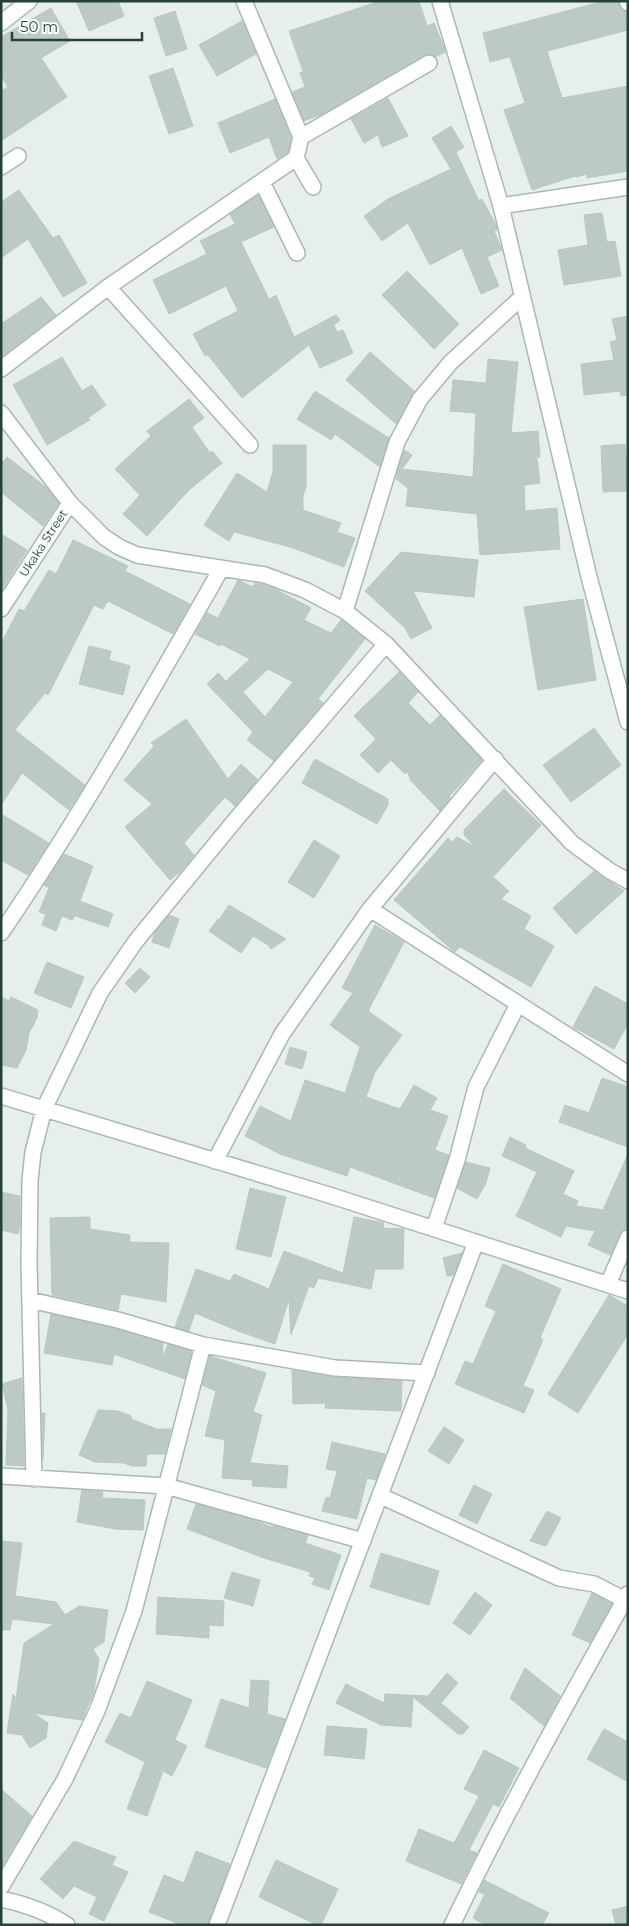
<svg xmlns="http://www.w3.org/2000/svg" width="629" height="1926" viewBox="0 0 629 1926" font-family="Montserrat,sans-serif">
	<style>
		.building { fill: #bbcac4; stroke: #b8c9c2; fill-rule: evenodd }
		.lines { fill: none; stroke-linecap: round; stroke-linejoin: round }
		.minor-casing { stroke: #a8b8b2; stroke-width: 18 }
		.minor { stroke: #fff; stroke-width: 15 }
		.labels { text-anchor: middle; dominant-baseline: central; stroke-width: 4; stroke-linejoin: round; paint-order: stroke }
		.street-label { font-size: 12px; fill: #24423a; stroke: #f7fbf9 }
	</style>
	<rect width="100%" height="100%" fill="#e6efeb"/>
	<!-- building -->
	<path class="building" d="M76 1H118L124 16 89 31Z
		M380 1H419L427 26 434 23 446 52 435 57 429 54 424 55 322 114 304 121 292 92 305 87 300 73 303 71 289 31Z
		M604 1H618L622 10 628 12V30L547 51 562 98 628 86V171L587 178V174L576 177 575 176 532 190 504 110 525 103 510 57 490 62 483 33Z
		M51 8 70 41 41 58 67 97 1 141V91L8 87 1 76V37Z
		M175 11 187 49 166 56 154 18Z
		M242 21 256 54 217 76 199 45Z
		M173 68 193 126 169 134 149 76Z
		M388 98 408 136 382 147 378 135 364 143 351 119Z
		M275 99 291 138 288 152 277 159 269 137 230 153 218 123Z
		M451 126 464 147 456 152 479 201 482 199 496 225 497 230 494 231 502 250 487 257 499 286 481 294 462 248 430 265 408 223 382 241 364 216 388 199 451 169 432 138Z
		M19 190 53 238 59 235 87 283 63 297 28 239 1 258V202Z
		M258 195 274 227 241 242 269 299 276 295 294 337 336 315 340 320 334 325 337 332 343 330 353 353 320 368 309 345 242 398 208 355 205 356 193 334 238 311 226 286 169 314 153 280 207 254 200 241 235 224 230 214Z
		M602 213 607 242 615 241 621 276 564 285 558 250 588 245 584 215Z
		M407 271 459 324 434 349 382 295Z
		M41 297 56 315 3 356 1 353V324Z
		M628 316V395L621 396 620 391 584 395 581 364 614 360 610 342 617 340 612 319Z
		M370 352 414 391 396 424 346 380Z
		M62 357 82 391 92 385 106 405 88 418 90 420 47 445 13 385Z
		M488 359 518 362 511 433 538 431 540 457H537L540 483 524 485 525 511 557 508 560 549 480 555 477 514 406 506 408 488 396 479 404 450 412 455 402 469 473 477 476 413 450 411 453 380 486 383Z
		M315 391 389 438 380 467 335 434 331 440 297 419Z
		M189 399 204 418 192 427 210 453 212 451 222 463 189 490 147 536 123 514 140 495 115 469 151 436 147 431Z
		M625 444 626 457H628V491L603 492 601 446Z
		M273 445H306V487L303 496V510L341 523 337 532 355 538 344 567 290 547 234 532 229 541 204 525 237 473 267 492 273 471Z
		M7 457 47 488 59 503 43 526 1 492V465Z
		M1 534 27 550 1 591Z
		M73 540 128 566 125 571 190 604 173 634 108 601 103 609 94 605 48 695 45 693 15 730 85 785 69 810 22 773 1 805V644L19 609 24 611 49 570 56 574Z
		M401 552 478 560 474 597 413 591 432 628 411 639 405 628 365 591Z
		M238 580 253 587 255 583 271 587 311 608 304 620 331 633 341 620 365 639 318 699 323 703 274 761 247 740 253 732 207 684 218 673 226 681 250 659 221 644 220 646 195 634 207 613 218 618ZM268 669 293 682 265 717 243 692Z
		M583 599 596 680 538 690 524 607Z
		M89 646 111 651 109 660 130 666 123 695 79 684Z
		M399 672 418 692 408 703 430 725 440 715 482 760 449 797 450 798 440 811 411 781 407 771 405 774 391 760 378 773 360 755 376 739 354 716Z
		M186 719 228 779 241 764 258 780 235 806 225 797 184 843 194 855 182 870 170 880 125 827 152 804 124 780 154 746 151 743Z
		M594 728 621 765 571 802 543 765Z
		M315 759 388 799V805L377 824 302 783Z
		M504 789 541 825 493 877 509 891 501 899 531 916 524 929 554 946 531 987 460 947 455 952 394 900 448 838 452 842 457 837 475 847 464 835V830Z
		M1 814 49 843 28 875 1 860Z
		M314 840 340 856 314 898 288 882Z
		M64 854 93 866 80 901 113 914 108 927 75 916 72 920 62 916 56 931 42 925 46 914 39 912 49 888 44 885Z
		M594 871 624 891 576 934 553 908Z
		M229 905 286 939 271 949 268 945 253 936 241 953 209 931 218 919 219 920Z
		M169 915 179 919 169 948 152 942 155 932Z
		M375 925 404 942 368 1011 402 1035 375 1072 366 1097 400 1109 414 1085 437 1098 430 1110 448 1116 435 1150 449 1155 434 1198 350 1167 347 1176 280 1154 245 1136 260 1106 291 1121 305 1080 345 1093 360 1047 330 1025 353 993 342 988Z
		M47 962 84 977 71 1008 34 993Z
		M140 968 150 977 135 993 125 983Z
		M595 986 628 1004V1023L614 1049 573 1027Z
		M1 997 9 1001 11 997 38 1010 37 1018 29 1033 26 1050 17 1068 1 1065Z
		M290 1047 307 1052 302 1069 285 1064Z
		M602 1078 628 1087V1147L559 1122 565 1105 589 1113Z
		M510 1137 526 1145 525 1148 574 1171 563 1194 578 1201 576 1206 603 1210 628 1154V1227L620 1234 610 1255 588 1245 595 1231 566 1226 561 1237 516 1216 537 1172 502 1156Z
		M466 1162 490 1168 486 1183 477 1199 457 1188Z
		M250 1188 286 1197 271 1257 236 1249Z
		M1 1192 20 1196V1226L18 1234 1 1230Z
		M90 1217V1229L130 1235 129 1242 169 1243 166 1302 121 1294 118 1310 52 1295 50 1218Z
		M354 1217 384 1223 383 1228 404 1229 403 1269H375L371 1289 318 1278 314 1288 309 1286 291 1335 289 1299 275 1344 238 1331 195 1313 189 1331 175 1327 196 1269 230 1281 234 1274 269 1289 284 1251 343 1273Z
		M462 1253 454 1275 447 1276 443 1258Z
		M503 1264 561 1289 540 1338 543 1340 523 1386 534 1390 524 1413 455 1384 465 1361 473 1364 496 1311 485 1306Z
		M609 1295 628 1306V1334L578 1413 548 1394Z
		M51 1314 116 1329 163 1343 162 1359 168 1344 192 1351 185 1379 114 1354 112 1365 44 1353Z
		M210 1356 266 1373 253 1412 262 1415 250 1463 288 1466 286 1488 252 1486 253 1480 222 1478 225 1440 205 1436 216 1391 202 1385Z
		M292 1370 334 1377 402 1381 401 1411 325 1408 326 1403 293 1404Z
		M22 1378 24 1466 6 1465 8 1409 2 1384Z
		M98 1410 118 1411 131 1416V1419L157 1429H171L165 1454H147L146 1466H132L124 1463 95 1462 79 1455Z
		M42 1413H45L43 1459Z
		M444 1427 464 1440 449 1464 428 1451Z
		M332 1442 385 1454 376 1480 367 1478 357 1519 322 1511 326 1497 330 1498 337 1471 326 1469Z
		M474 1485 492 1494 477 1524 459 1515Z
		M82 1490 103 1492 102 1498 145 1500 143 1530 115 1529 77 1522Z
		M196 1504 253 1520 272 1527 273 1526 308 1535 305 1543 341 1555 329 1590 312 1584 315 1578 309 1576 310 1572 264 1558 187 1529Z
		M547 1511 561 1518 546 1546 530 1541Z
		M1 1541 22 1543 15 1596 56 1602 65 1615 79 1606 108 1610 104 1642 93 1649 99 1659 94 1691 82 1720 33 1713 48 1723 46 1738 30 1748 22 1735 7 1733 13 1694 16 1699 24 1643 54 1624 12 1619 10 1630H1Z
		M381 1553 439 1571 429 1605 370 1587Z
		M232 1572 260 1580 253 1606 224 1598Z
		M475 1592 492 1605 470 1635 453 1623Z
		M592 1593 612 1604 590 1643 572 1635Z
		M158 1597 224 1601 223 1626 209 1625V1638L156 1634Z
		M525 1668 560 1696 544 1726 510 1698Z
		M447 1673 458 1683 441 1703 469 1727 463 1734H458L413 1697 411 1727 381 1725 336 1703 346 1684 384 1703 385 1694 428 1696Z
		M251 1680 269 1681 267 1714 285 1719 266 1768 205 1747 221 1699 249 1708Z
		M147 1681 192 1700 175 1740 187 1746 172 1776 163 1771 147 1816 127 1809 145 1762 105 1742 120 1713 131 1718Z
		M327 1726 367 1729 364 1759 324 1755Z
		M604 1729 628 1742V1782L587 1759Z
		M484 1750 519 1768 499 1807 493 1804 469 1850 477 1853 461 1884 406 1861 419 1829 454 1843 479 1796 464 1789Z
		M1 1789 32 1816 1 1868Z
		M74 1841 116 1857 112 1865 128 1872 104 1921 89 1914 97 1897 74 1886 63 1899 40 1879Z
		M196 1851 230 1864 208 1925H182L149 1912 164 1875 184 1883Z
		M276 1860 338 1889 321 1925H317L259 1897Z
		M484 1880 549 1913 542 1925H486L473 1918 485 1894 479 1892Z
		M628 1906V1925H616L612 1910Z"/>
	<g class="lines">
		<defs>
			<path id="minor" d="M440 1 501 206 589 577 628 722
				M627 1 628 3
				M1 23 29 1
				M301 137 429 63
				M296 158 313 187
				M1 167 18 156
				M262 182 297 253
				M501 206 628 187
				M108 287 250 445
				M1 369 108 287 296 158 301 137 244 1
				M1 413 70 503 104 537 119 547 137 555 265 575 305 590 345 611 386 644 572 843 610 871 628 881
				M1 609 70 503
				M345 611 397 442 420 399 451 362 522 297
				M370 909 628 1074
				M1 933C81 816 151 692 221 569
				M1 1096 329 1195 628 1291
				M215 1161 282 1034 370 909 495 759
				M434 1228 457 1160 476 1087 518 1004
				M608 1284 628 1238
				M30 1300 118 1320 203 1345 335 1368 427 1373
				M1 1476 166 1486 363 1541
				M34 1479 29 1263 30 1180 33 1152 44 1109 100 993 136 941 237 818 386 644
				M381 1496 559 1578 594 1584 625 1600
				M1 1887 65 1779 97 1711 134 1611 203 1345
				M1 1899C26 1904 46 1911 67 1925
				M217 1925 476 1242
				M452 1925C506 1812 567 1703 628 1594"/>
		</defs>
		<!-- minor casing -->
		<use href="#minor" class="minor-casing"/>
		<!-- minor -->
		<use href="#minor" class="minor"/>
	</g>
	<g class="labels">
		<!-- street labels -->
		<g class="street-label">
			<text transform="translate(43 543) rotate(-57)">Ukaka Street</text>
		</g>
	</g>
	<!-- border -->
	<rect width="629" height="1926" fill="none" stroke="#24423a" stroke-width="5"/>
	<!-- scale -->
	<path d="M12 32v8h130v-8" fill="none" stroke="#24423a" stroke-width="2.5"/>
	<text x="20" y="32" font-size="15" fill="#24423a" stroke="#f7fbf9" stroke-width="4" paint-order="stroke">50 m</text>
</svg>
